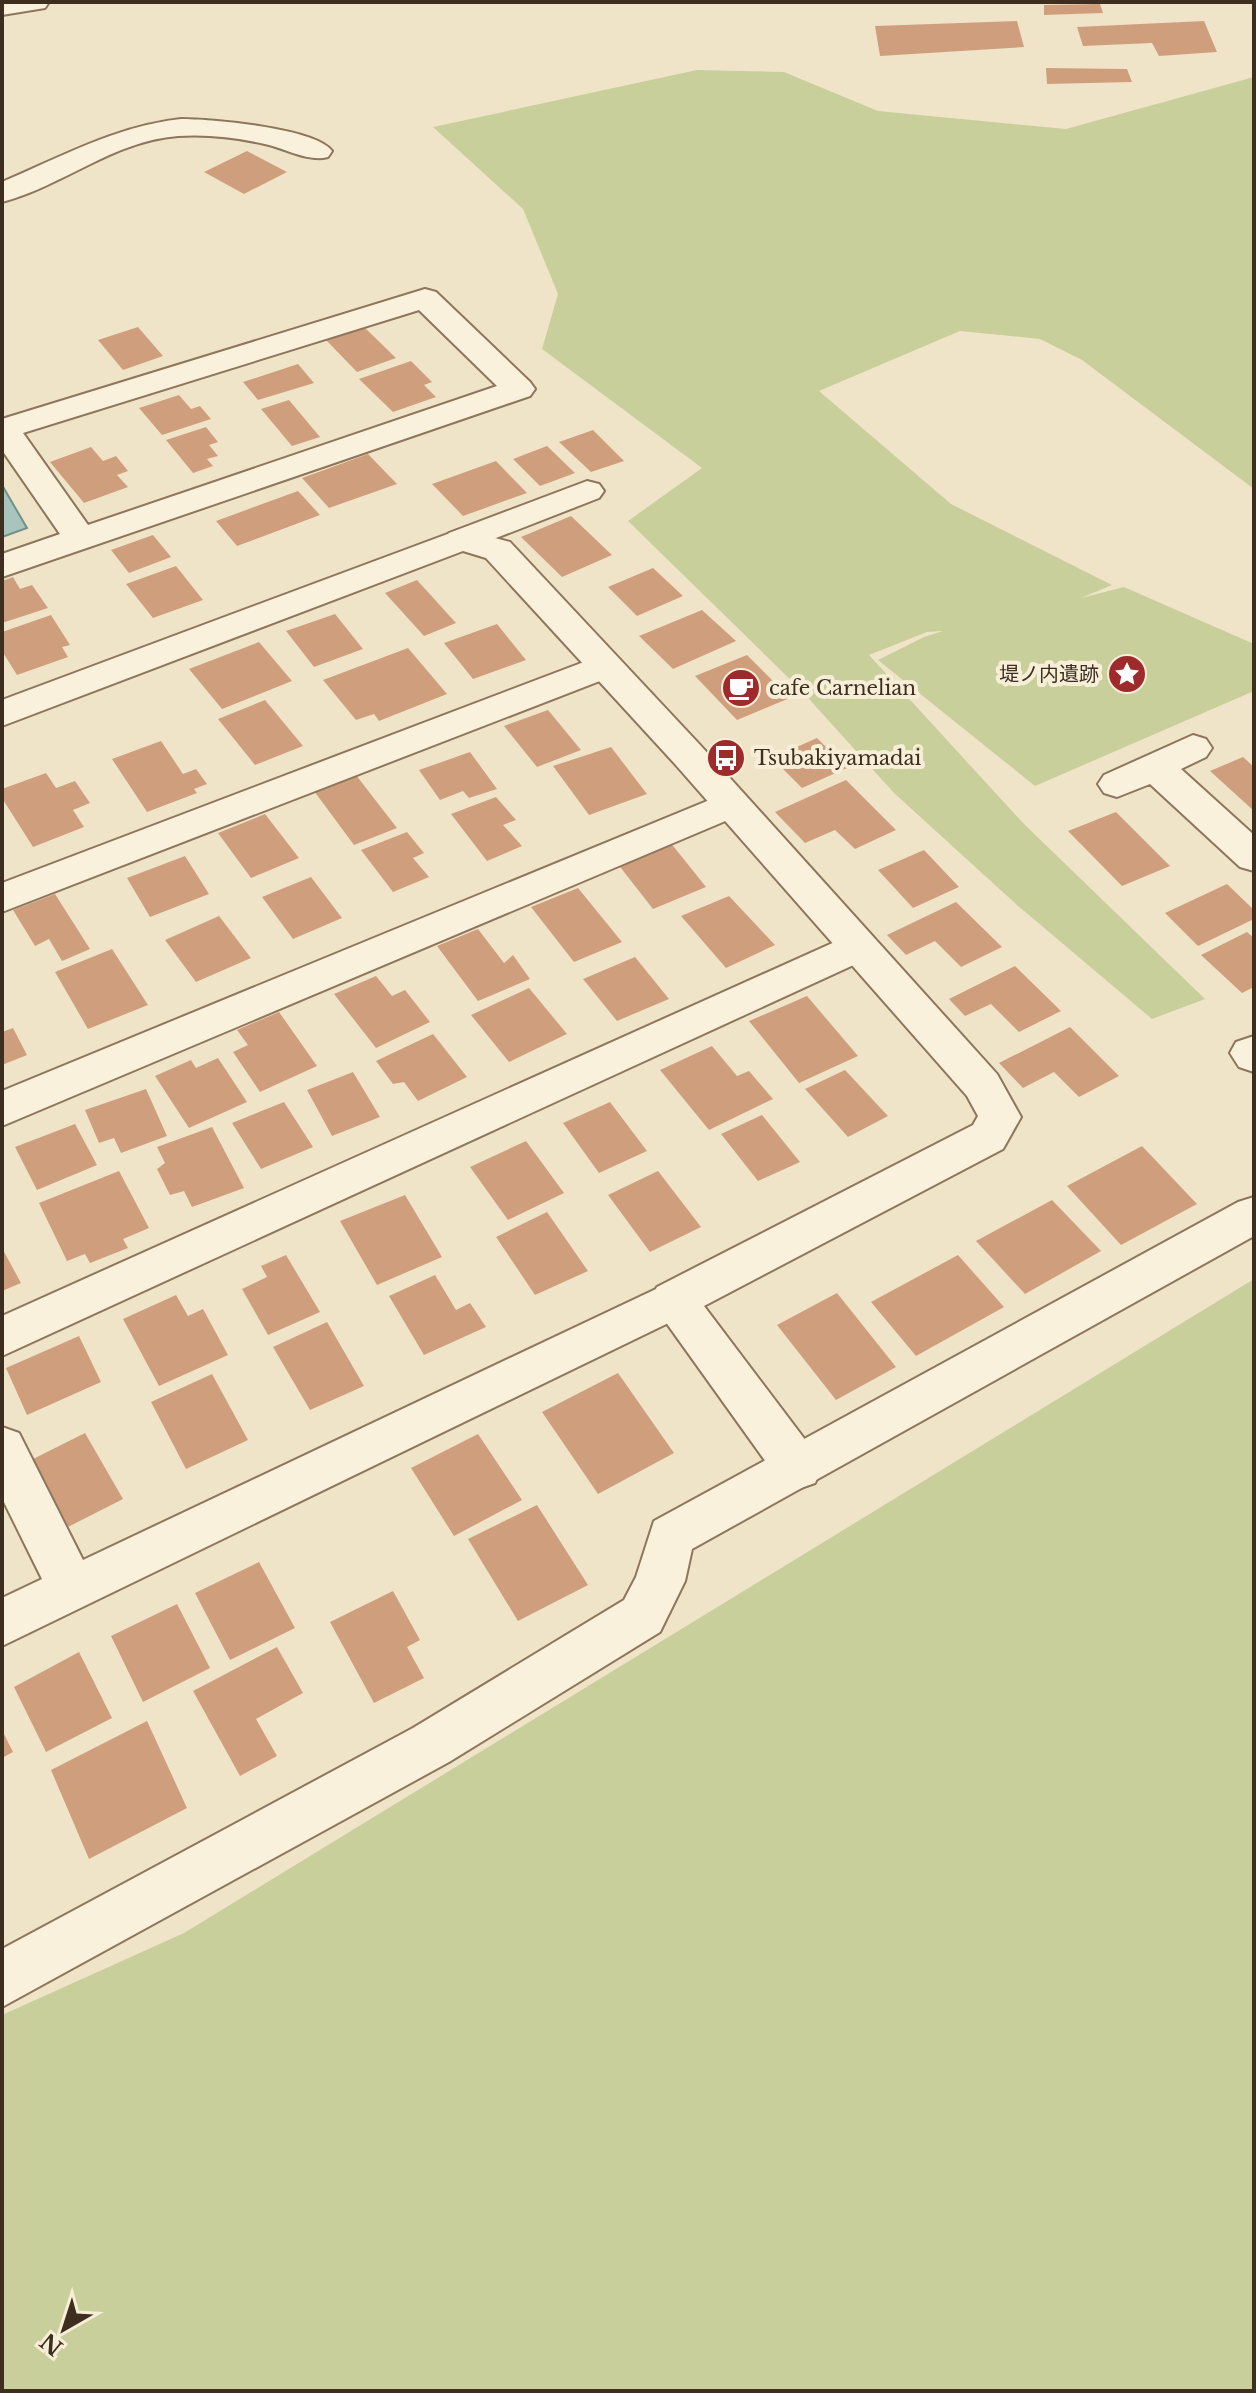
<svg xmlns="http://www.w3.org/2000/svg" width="1256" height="2393" viewBox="0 0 1256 2393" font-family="'Libre Baskerville','Noto Sans JP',serif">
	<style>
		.green { fill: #c9cf9b }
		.water { fill: #a9c4bc; stroke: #6f938a; stroke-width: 2 }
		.building { fill: #cf9f7d }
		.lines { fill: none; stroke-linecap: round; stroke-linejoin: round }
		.minor-casing { stroke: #8d765c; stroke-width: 4 }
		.tertiary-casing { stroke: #8d765c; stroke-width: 4 }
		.minor { fill: #faf1dc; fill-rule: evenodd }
		.tertiary { fill: #faf1dc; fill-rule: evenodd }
		.labels { text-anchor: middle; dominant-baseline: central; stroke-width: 8; stroke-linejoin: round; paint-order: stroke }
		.poi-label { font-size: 20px; fill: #3d2e20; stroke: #f7eed8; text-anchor: start }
	</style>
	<rect width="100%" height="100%" fill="#f0e4c8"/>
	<!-- green -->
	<path class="green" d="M697 70 784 72 878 111 1066 129 1254 77V489L1082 360 1040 339 960 331 819 391 951 504 1112 585 1081 598 1124 587 1254 644V691L1035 786 878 660 924 637 943 631 927 632 869 655 1023 823 1205 999 1152 1019 1017 905 894 793 800 689 628 521 702 468 542 349 558 294 523 209 433 127Z
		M1254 1279V2391H2V2015L184 1933Z"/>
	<!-- water -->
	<path class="water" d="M2 485 27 528 2 537Z"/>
	<!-- building -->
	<path class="building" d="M1100 4 1103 13 1044 15V5Z
		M1017 21 1024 47 880 56 875 26Z
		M1204 21 1217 52 1159 56 1152 43 1083 46 1077 27Z
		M1046 68 1127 69 1132 82 1047 84Z
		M247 151 287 172 244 194 204 172Z
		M363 326 396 358 357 372 325 339Z
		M138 327 163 356 123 370 98 340Z
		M411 361 432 382 424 385 436 397 393 412 359 379Z
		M298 364 314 383 258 400 243 382Z
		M179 395 191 409 200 406 211 419 162 435 139 408Z
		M289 400 320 437 292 446 261 409Z
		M206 427 218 442 209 445 218 456 207 459 213 466 193 473 166 440Z
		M593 430 624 461 591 472 559 442Z
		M547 446 575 473 540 486 513 459Z
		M91 447 103 461 116 456 128 471 117 475 128 487 84 503 50 462Z
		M368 454 397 484 329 508 302 478Z
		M496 461 527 493 463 516 432 484Z
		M298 491 320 515 237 546 216 521Z
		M571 516 612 555 562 577 521 537Z
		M153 535 171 557 129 573 111 550Z
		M176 566 203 600 153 618 126 584Z
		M653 568 683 596 637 616 608 587Z
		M13 577 20 589 32 585 48 608 2 623V581Z
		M417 580 456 623 424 636 385 593Z
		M702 610 736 641 673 669 639 636Z
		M335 614 363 649 314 667 286 631Z
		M51 615 70 645 62 647 68 657 17 675 2 651V632Z
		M497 624 526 660 473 679 444 643Z
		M259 642 292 681 222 709 189 669Z
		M408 648 447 694 379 721 374 714 356 720 323 680Z
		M747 655 790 698 737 720 695 676Z
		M265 700 303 746 255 765 218 719Z
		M548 710 581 750 537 767 504 726Z
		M817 738 847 768 802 788 772 758Z
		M161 741 183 774 196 769 207 784 194 789 197 793 147 812 112 759Z
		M611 747 647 794 589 815 553 766Z
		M470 752 497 789 469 798 463 791 440 800 419 770Z
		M1243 757 1254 767V811L1210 771Z
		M46 773 56 788 75 781 90 803 73 810 84 827 33 847 2 798V789Z
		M356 775 397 828 354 845 314 791Z
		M846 780 896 830 855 849 835 830 805 843 775 812Z
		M496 797 516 820 503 825 522 846 487 861 451 814Z
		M1116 812 1170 866 1122 886 1068 831Z
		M265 814 299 858 251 878 218 833Z
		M407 832 424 853 413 858 429 877 393 892 361 850Z
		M670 842 706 887 653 909 617 863Z
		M924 850 959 887 913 908 878 870Z
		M185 856 209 894 150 917 127 878Z
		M311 877 342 918 293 939 262 897Z
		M1227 884 1254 910V919L1198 946 1165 913Z
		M578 888 622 942 574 962 531 907Z
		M55 894 90 949 62 961 49 939 35 946 13 910Z
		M729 896 775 945 726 968 681 916Z
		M956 902 1002 947 961 967 935 941 906 955 887 935Z
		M219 916 251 958 196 982 165 940Z
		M478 929 504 963 513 955 530 979 478 1001 437 946Z
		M1247 932 1254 938V987L1242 993 1201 955Z
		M112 949 148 1005 88 1029 55 972Z
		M635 957 669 999 617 1021 583 979Z
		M1015 966 1061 1011 1019 1032 991 1004 965 1016 949 999Z
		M376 976 392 996 405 990 430 1022 376 1048 334 994Z
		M529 988 567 1034 509 1062 471 1015Z
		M807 996 858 1056 799 1083 749 1021Z
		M279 1012 317 1066 260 1092 233 1052 248 1045 237 1030Z
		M1070 1027 1119 1076 1079 1097 1054 1072 1023 1088 999 1063Z
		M13 1028 27 1055 2 1065V1032Z
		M433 1034 467 1077 418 1101 404 1082 393 1084 376 1061Z
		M712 1046 737 1076 749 1071 773 1099 709 1130 660 1070Z
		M218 1058 247 1102 189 1128 155 1076 191 1060 196 1068Z
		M845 1070 888 1116 848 1137 805 1089Z
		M353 1072 380 1117 332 1136 307 1090Z
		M146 1089 167 1136 121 1153 114 1138 99 1143 85 1110Z
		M284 1102 313 1147 261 1169 232 1123Z
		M610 1102 647 1151 599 1173 563 1123Z
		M762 1115 800 1162 758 1181 721 1134Z
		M75 1124 97 1165 37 1190 15 1147Z
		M212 1127 244 1188 192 1207 184 1191 170 1195 157 1169 165 1163 157 1147Z
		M526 1141 564 1193 508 1220 470 1167Z
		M1142 1146 1197 1204 1121 1245 1067 1186Z
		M119 1171 149 1228 123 1239 128 1248 90 1263 85 1254 67 1261 39 1203Z
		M658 1171 701 1227 650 1252 608 1195Z
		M405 1195 442 1257 377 1285 340 1221Z
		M1052 1200 1101 1251 1025 1294 976 1241Z
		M547 1212 588 1271 535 1295 496 1237Z
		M2 1248 21 1283 2 1291Z
		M286 1255 320 1312 268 1335 242 1289 267 1277 261 1266Z
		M958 1255 1004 1307 916 1356 871 1302Z
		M435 1275 456 1310 470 1303 486 1327 424 1355 389 1296Z
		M837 1293 896 1367 836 1400 777 1325Z
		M176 1295 188 1316 203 1309 228 1355 159 1386 123 1319Z
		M327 1322 364 1386 310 1410 273 1347Z
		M79 1336 101 1382 27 1415 6 1368Z
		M618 1373 674 1453 598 1494 542 1412Z
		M212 1374 248 1440 186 1469 151 1402Z
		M85 1433 123 1499 66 1528 29 1461Z
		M478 1434 522 1500 454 1536 411 1468Z
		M537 1505 588 1585 518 1621 468 1539Z
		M259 1562 295 1628 230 1660 195 1593Z
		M393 1591 420 1640 407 1647 424 1678 374 1703 330 1622Z
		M177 1604 210 1668 143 1702 111 1636Z
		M277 1647 303 1693 256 1719 277 1756 240 1776 193 1691Z
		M79 1652 112 1718 46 1752 14 1687Z
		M147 1721 187 1808 89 1859 51 1770Z
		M2 1730 13 1752 2 1758Z"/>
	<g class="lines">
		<defs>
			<path id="minor" d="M2 2H49L45 8 2 15Z
				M181 119C210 119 316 128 332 151L328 157C309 162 288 150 269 145 240 138 209 134 178 136 113 141 63 186 2 202V182C61 157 116 126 181 119Z
				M425 289 436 292 530 382 535 389 530 396 2 577V554L60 534 2 450V419ZM419 310 497 386 88 525 23 433Z
				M587 481 599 484 604 491 599 498 473 547 461 551 449 547 444 540 449 533Z
				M605 654 618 658 623 666 618 674 2 912V883Z
				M1193 735 1206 739 1212 748 1206 757 1181 769 1254 835V871L1240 867 1150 784 1117 797 1104 793 1098 784 1104 775Z
				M729 792 742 796 748 805 742 814 2 1126V1091Z
				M857 932 871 937 877 947 871 957 2 1356V1316Z
				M1254 1036V1072L1239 1067 1230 1053 1236 1042Z
				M1254 1197V1236L692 1549 685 1581 660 1632 449 1762 2 2007V1949L413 1728 624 1600 636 1577 654 1521 1238 1202Z
				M673 1281 689 1287 696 1300 689 1313 2 1646V1598L42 1579 2 1498V1427L19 1433 83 1560Z"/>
			<path id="tertiary" d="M461 529 510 542 701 746 997 1074 1021 1117 1003 1149 704 1306 815 1453 822 1468 815 1483 798 1489 781 1483 650 1300 657 1287 973 1125 978 1116 967 1096 675 764 486 558 463 551 2 726V700Z"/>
		</defs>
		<!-- minor casing -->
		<use href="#minor" class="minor-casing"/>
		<!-- tertiary casing -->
		<use href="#tertiary" class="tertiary-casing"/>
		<!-- minor -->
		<use href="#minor" class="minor"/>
		<!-- tertiary -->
		<use href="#tertiary" class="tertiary"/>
	</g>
	<!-- icons -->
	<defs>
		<symbol id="sight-disc" viewBox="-11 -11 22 22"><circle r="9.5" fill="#9e2a2b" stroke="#f7eed8"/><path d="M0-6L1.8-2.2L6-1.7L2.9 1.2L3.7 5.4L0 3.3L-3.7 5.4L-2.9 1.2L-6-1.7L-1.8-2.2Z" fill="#fff"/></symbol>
		<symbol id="cafe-disc" viewBox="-11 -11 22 22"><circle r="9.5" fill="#9e2a2b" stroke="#f7eed8"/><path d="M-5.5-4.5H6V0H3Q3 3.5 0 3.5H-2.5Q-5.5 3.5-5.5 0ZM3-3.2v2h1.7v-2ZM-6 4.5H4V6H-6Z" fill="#fff"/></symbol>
		<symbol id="bus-disc" viewBox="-11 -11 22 22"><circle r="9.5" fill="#9e2a2b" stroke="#f7eed8"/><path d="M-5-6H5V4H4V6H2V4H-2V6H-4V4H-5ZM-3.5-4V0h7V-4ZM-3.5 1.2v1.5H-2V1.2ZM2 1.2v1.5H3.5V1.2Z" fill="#fff"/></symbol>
	</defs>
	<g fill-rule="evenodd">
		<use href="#sight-disc" x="1105" y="652" width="44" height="44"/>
		<use href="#cafe-disc" x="719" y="666" width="44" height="44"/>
		<use href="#bus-disc" x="704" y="736" width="44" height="44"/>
	</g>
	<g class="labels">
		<!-- poi labels -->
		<g class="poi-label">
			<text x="1099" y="674" text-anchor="end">堤ノ内遺跡</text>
			<text x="769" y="688">cafe Carnelian</text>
			<text x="754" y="758">Tsubakiyamadai</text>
		</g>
	</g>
	<!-- border -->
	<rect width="1256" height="2393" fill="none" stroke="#3d2e20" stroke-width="8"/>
	<!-- north arrow -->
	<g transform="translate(64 2329) rotate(219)" stroke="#f7eed8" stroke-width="6" paint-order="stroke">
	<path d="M0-6L14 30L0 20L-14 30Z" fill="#3d2e20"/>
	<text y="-12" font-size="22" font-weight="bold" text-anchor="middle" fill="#3d2e20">N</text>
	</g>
</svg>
